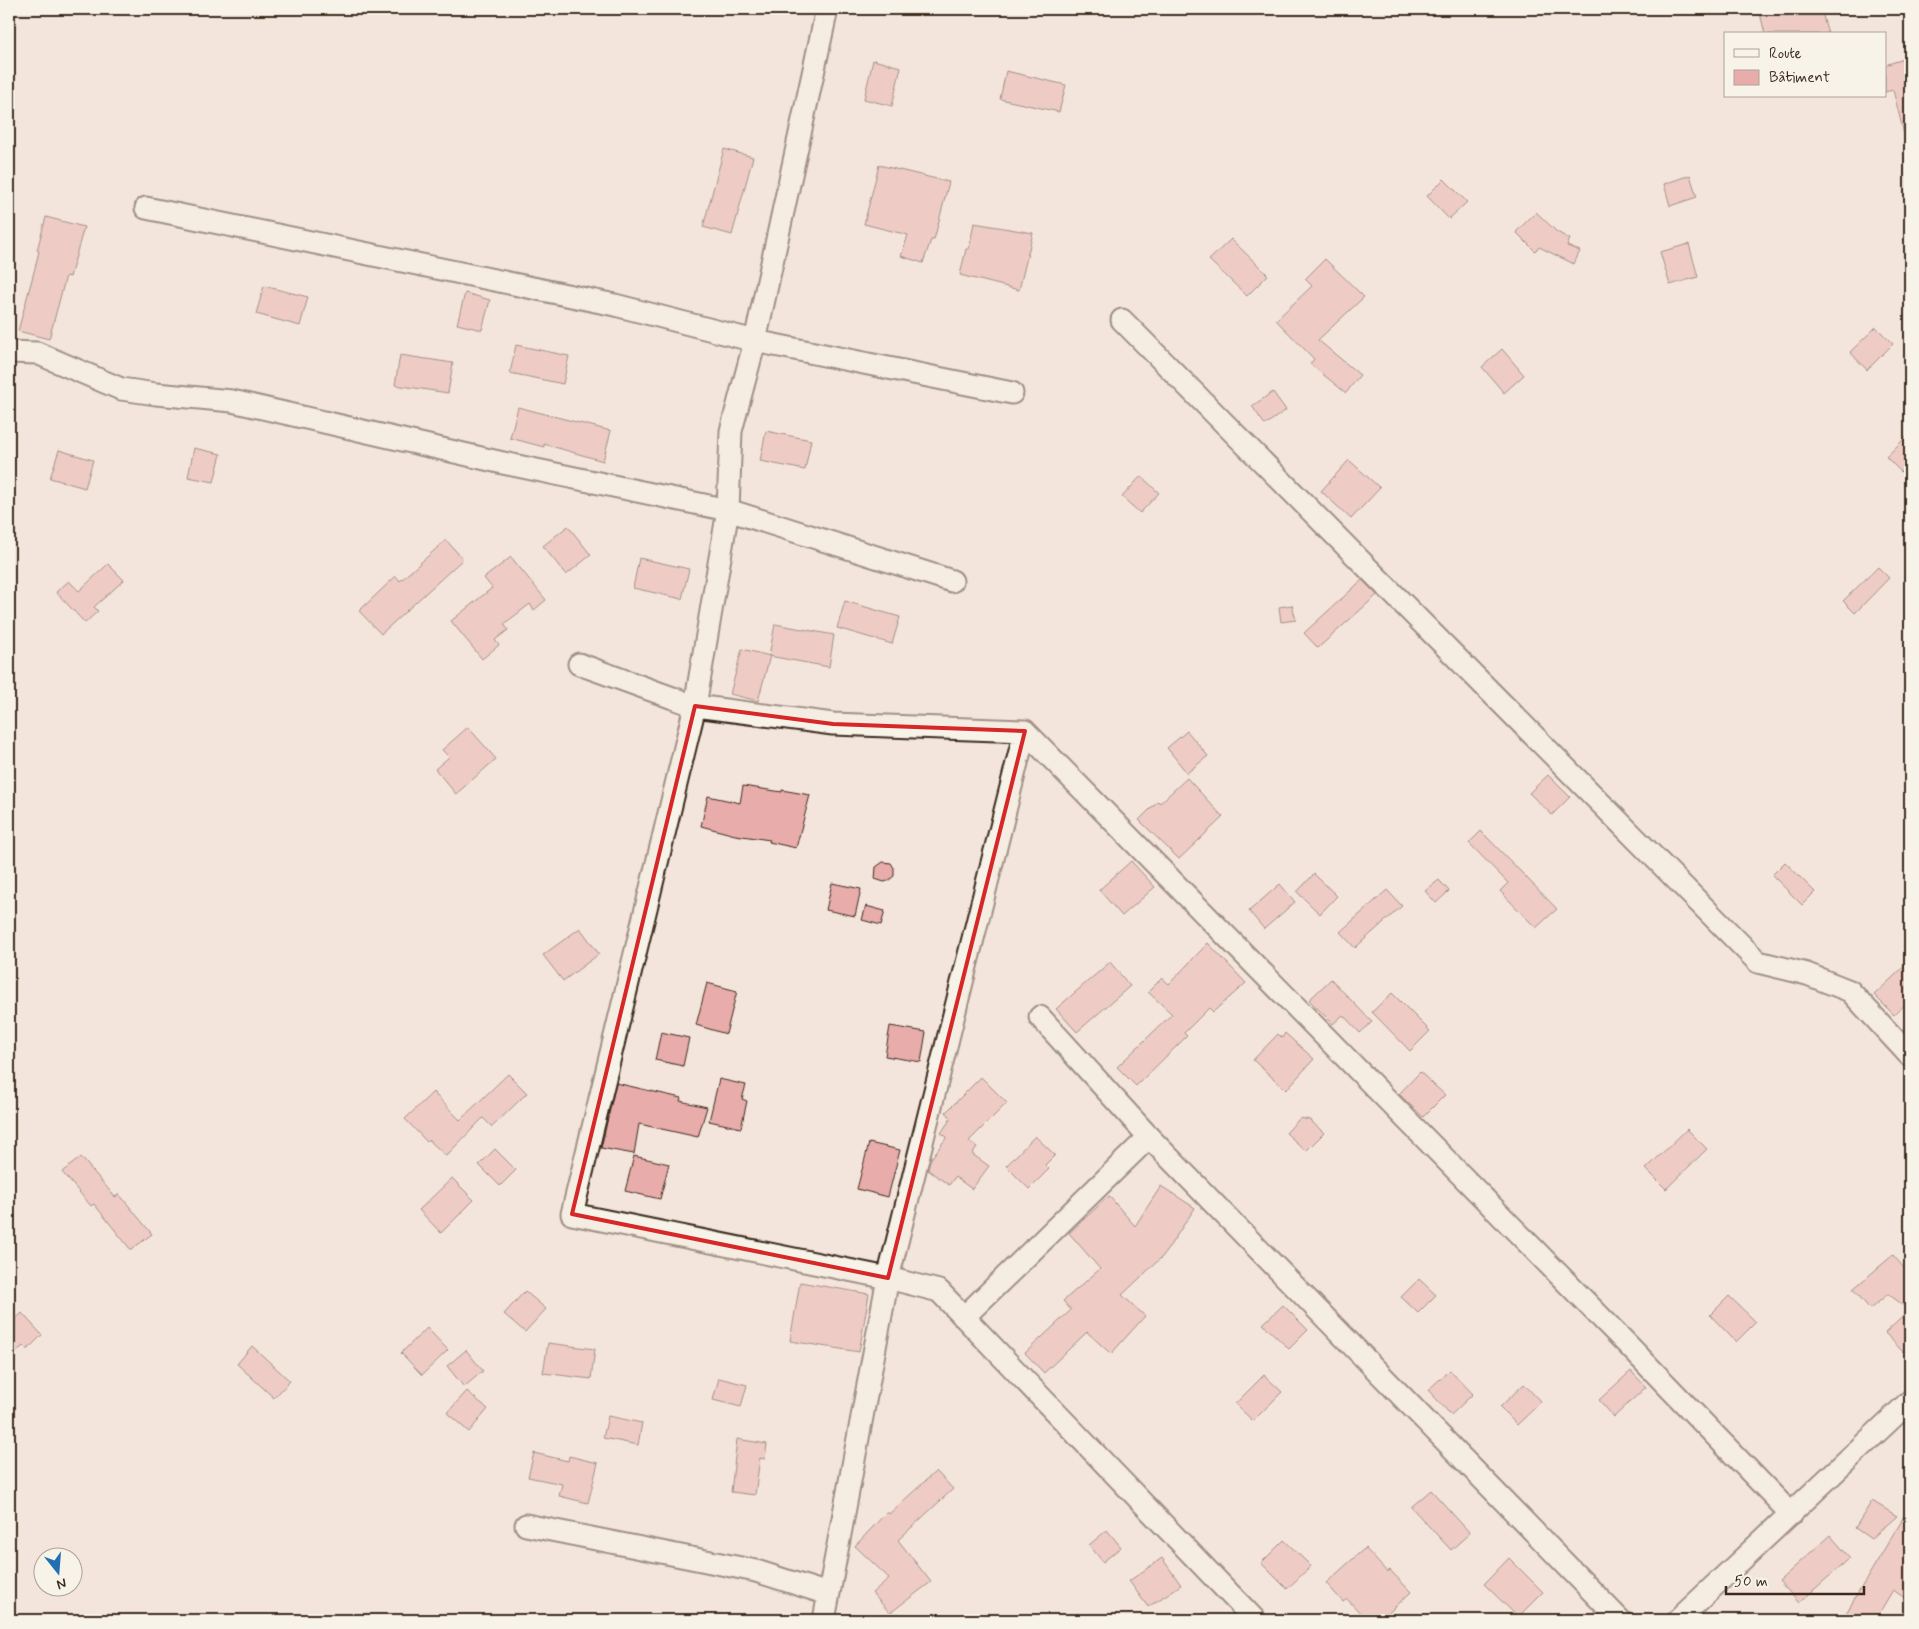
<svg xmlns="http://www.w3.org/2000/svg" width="1919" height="1629" viewBox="0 0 1919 1629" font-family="Mynerve,sans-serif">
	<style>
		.building { fill: #e8acaa; stroke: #3b2a1e }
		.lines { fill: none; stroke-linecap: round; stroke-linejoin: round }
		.minor-casing { stroke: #3b2a1e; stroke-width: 25 }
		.minor { stroke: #f7f3e8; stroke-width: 21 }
		.marked { fill: none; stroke: #d62828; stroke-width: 4; stroke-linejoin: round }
	</style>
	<rect width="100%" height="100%" fill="#f4e5dc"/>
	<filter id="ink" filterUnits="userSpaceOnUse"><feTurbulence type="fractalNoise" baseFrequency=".02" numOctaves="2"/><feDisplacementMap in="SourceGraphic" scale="10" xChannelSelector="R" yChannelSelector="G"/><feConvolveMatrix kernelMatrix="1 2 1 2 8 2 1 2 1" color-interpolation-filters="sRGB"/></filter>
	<g filter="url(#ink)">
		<!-- building -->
		<path class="building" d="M1759 9H1821L1828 34H1765Z
			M1910 57V138H1905L1893 90 1885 92V65Z
			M873 60 901 67 892 106 864 99Z
			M1006 71 1066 85 1059 112 1000 99Z
			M724 149 753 157 732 235 703 227Z
			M879 165 949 182 934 240H931L923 263 901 256 908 235 864 224Z
			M1690 175 1697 197 1670 206 1664 184Z
			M1444 179 1467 202 1449 219 1427 196Z
			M1536 212 1557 232 1570 239 1567 246 1580 251 1574 264 1539 247 1535 251 1516 232Z
			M46 217 84 227 70 277 66 276 49 339 18 331 35 268 39 251 37 250Z
			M974 223 1033 233 1019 290 960 275 966 249H969Z
			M1231 239 1268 275 1247 296 1209 260Z
			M1689 244 1698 277 1670 285 1660 252Z
			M1325 259 1364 297 1318 340 1360 375 1346 393 1310 364 1314 359 1276 320 1312 286 1305 279Z
			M264 286 308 297 300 326 256 314Z
			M465 293 490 300 482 330 457 324Z
			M1876 327 1893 344 1867 370 1850 352Z
			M516 345 569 356 563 384 510 373Z
			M1502 349 1524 375 1504 393 1482 367Z
			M400 355 453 363 448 393 395 385Z
			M1273 392 1286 410 1265 425 1252 406Z
			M518 407 611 431 603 461 544 444V447L510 438Z
			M766 431 811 440 805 470 760 461Z
			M1910 433V481L1886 457Z
			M194 448 221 454 214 482 188 477Z
			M59 450 93 460 85 488 50 478Z
			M1349 460 1380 488 1351 519 1321 491Z
			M1141 476 1159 493 1140 513 1122 497Z
			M568 526 591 555 566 575 543 546Z
			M446 540 463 559 381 634 359 611 396 576 400 581Z
			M511 557 546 600 534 610 530 604 504 624 508 630 495 640 499 645 482 659 451 621 492 588 484 578Z
			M639 558 689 569 682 599 633 588Z
			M108 564 124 580 94 607 98 611 85 623 56 592 69 581 79 591Z
			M1878 567 1889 578 1855 613 1843 601Z
			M1362 580 1377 595 1318 648 1304 633Z
			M845 601 900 617 892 644 837 628Z
			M1292 605 1296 620 1281 622 1279 607Z
			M775 624 834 635 829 667 769 656Z
			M742 649 770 656 758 701 730 694Z
			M468 727 496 759 456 794 435 769 449 757 442 750Z
			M1187 731 1208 756 1187 773 1167 748Z
			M1548 775 1570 797 1552 815 1529 793Z
			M1187 778 1223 817 1179 859 1139 820 1158 801 1160 803Z
			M743 786 782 792V790L810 795 796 848 769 842 770 840 735 835 701 826 708 796 740 803Z
			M1481 831 1557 909 1536 928 1500 891 1508 883 1469 843Z
			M1131 861 1155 887 1122 916 1099 890Z
			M883 862 891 863 894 868V876L888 881 884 882 875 879 876 867Z
			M1785 862 1815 892 1802 905 1772 875Z
			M1314 874 1337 896 1320 914 1297 892Z
			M1439 880 1449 891 1436 903 1425 891Z
			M832 883 861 889 855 916 826 910Z
			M1280 884 1295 902 1264 929 1249 911Z
			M1387 890 1402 906 1355 948 1340 932Z
			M866 906 885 911 881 925 862 920Z
			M580 928 599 954 563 981 543 955Z
			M1208 943 1246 983 1213 1012 1209 1008 1184 1033 1187 1036 1136 1086 1117 1067 1172 1014 1148 992 1162 978 1169 984Z
			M1910 961V1000L1894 1015 1874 995Z
			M1110 962 1130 986 1077 1032 1056 1009Z
			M1331 979 1372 1022 1360 1033 1343 1015 1333 1024 1309 1000Z
			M707 983 737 991 726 1034 696 1025Z
			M1392 993 1430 1031 1410 1051 1372 1012Z
			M890 1026 926 1032 921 1062 885 1056Z
			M661 1032 689 1038 683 1066 655 1060Z
			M1285 1033 1314 1059 1286 1090 1253 1060 1278 1034 1282 1038Z
			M1420 1072 1445 1095 1423 1117 1399 1094Z
			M508 1074 527 1093 492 1127 483 1118 446 1156 429 1140 427 1142 405 1119 433 1092 460 1120Z
			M981 1077 1007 1103 969 1141 977 1147 972 1154 989 1166 972 1189 955 1177 949 1185 928 1170 930 1160 947 1137 941 1133 951 1118 946 1112Z
			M719 1079 746 1085 742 1099 747 1101 741 1128 709 1121Z
			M616 1083 681 1098 680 1101 707 1107 698 1137 639 1124 634 1154 601 1148Z
			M1300 1118 1310 1120 1324 1133 1306 1151 1286 1133Z
			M1687 1129 1707 1149 1666 1189 1646 1169Z
			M1035 1136 1055 1155 1045 1165 1049 1169 1029 1189 1006 1166Z
			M869 1143 900 1150 888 1197 857 1189Z
			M495 1149 516 1170 500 1186 479 1165Z
			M634 1156 669 1164 660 1199 625 1191Z
			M81 1157 115 1197 119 1194 152 1234 131 1250 94 1204 91 1206 62 1172Z
			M452 1178 474 1200 441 1233 419 1210Z
			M1161 1186 1195 1208 1163 1256 1122 1295 1145 1316 1111 1354 1087 1332 1044 1373 1025 1353 1071 1310 1063 1301 1100 1269 1069 1233 1109 1196 1135 1226Z
			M1893 1255 1910 1275V1345L1903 1352 1885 1333 1910 1310 1888 1294 1870 1309 1853 1289Z
			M1419 1279 1436 1295 1418 1313 1401 1297Z
			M800 1282 869 1294 859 1352 790 1341Z
			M525 1291 546 1309 525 1332 504 1314Z
			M1729 1296 1756 1322 1736 1342 1710 1315Z
			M1283 1305 1308 1330 1289 1349 1263 1324Z
			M22 1313 42 1335 27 1350 23 1346 9 1359V1325Z
			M427 1328 448 1350 422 1375 401 1353Z
			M548 1343 595 1349 591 1379 543 1373Z
			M252 1346 290 1381 274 1398 237 1364Z
			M466 1350 483 1371 464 1387 447 1366Z
			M1450 1370 1473 1394 1451 1415 1428 1390Z
			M1631 1371 1646 1387 1614 1417 1599 1400Z
			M1264 1375 1282 1392 1253 1421 1235 1404Z
			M719 1378 747 1385 741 1407 713 1400Z
			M1524 1384 1541 1402 1517 1425 1500 1407Z
			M467 1391 488 1409 469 1432 447 1413Z
			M608 1416 642 1423 638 1445 603 1438Z
			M737 1439 767 1444 765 1459 760 1458 755 1495 731 1492Z
			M534 1453 568 1461 569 1456 598 1463 588 1503 559 1496 562 1484 528 1477Z
			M936 1471 953 1489 898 1540 931 1582 890 1613 872 1593 889 1578 855 1546 887 1512 889 1514Z
			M1431 1490 1470 1533 1451 1550 1411 1507Z
			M1872 1501 1897 1516 1871 1539 1855 1528Z
			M1910 1506V1590L1905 1598 1893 1590 1875 1620H1842Z
			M1107 1530 1121 1547 1103 1562 1089 1545Z
			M1830 1535 1850 1558 1799 1603 1779 1581Z
			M1284 1540 1311 1566 1287 1589 1261 1563Z
			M1365 1548 1387 1572 1390 1570 1411 1592 1381 1620H1367L1347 1599 1343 1602 1326 1583Z
			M1162 1558 1181 1585 1148 1607 1129 1581Z
			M1509 1558 1543 1592 1518 1617 1484 1584Z"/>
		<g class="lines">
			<defs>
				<path id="minor" d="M827 9 755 341 731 431 728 510 952 581
					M146 208 615 305 755 341 1012 393
					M1122 320 1758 962 1807 974 1850 991 1910 1056
					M9 352 37 353 121 389 156 394 232 401 503 463 728 510 695 706 579 664
					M1025 731 1628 1345 1791 1514
					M1040 1017 1149 1137 1620 1620
					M964 1317 1149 1137
					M526 1525 756 1571 828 1594
					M824 1620 888 1278 1025 731 833 724 695 706 572 1214 888 1278 939 1291 1255 1620
					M1678 1620 1910 1401"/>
			</defs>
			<!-- minor casing -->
			<use href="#minor" class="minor-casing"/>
			<!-- minor -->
			<use href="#minor" class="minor"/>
		</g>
	</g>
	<!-- marked area -->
	<path d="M0 0H1919V1629H0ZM695 706 833 724 1025 731 888 1278 572 1214Z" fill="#f4e5dc" fill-opacity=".55" fill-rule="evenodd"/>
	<path class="marked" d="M695 706 833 724 1025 731 888 1278 572 1214Z"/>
	<!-- margin -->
	<rect width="1919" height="1629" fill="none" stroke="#f7f3e8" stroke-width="30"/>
	<rect x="15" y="15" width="1889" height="1599" fill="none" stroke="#3b2a1e" stroke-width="2" filter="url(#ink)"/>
	<!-- legend -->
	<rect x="1724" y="32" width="162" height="65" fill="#f7f3e8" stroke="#aca397"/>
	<rect x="1734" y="49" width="25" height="8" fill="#f7f3e8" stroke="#aca397"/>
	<text x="1769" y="58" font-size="15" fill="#3b2a1e">Route</text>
	<rect x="1734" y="70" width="25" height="15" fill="#e8acaa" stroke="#aca397"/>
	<text x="1769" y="82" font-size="15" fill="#3b2a1e">Bâtiment</text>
	<!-- north arrow -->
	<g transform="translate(58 1572) rotate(163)"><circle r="24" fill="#f7f3e8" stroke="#aca397"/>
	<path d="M0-4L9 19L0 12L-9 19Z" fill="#1f6fb2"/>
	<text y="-8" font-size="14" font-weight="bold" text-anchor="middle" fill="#3b2a1e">N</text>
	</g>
	<!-- scale -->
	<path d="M1726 1586v8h138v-8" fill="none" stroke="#3b2a1e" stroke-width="2.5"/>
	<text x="1734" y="1586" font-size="15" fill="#3b2a1e" stroke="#f7f3e8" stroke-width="4" paint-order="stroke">50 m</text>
</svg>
